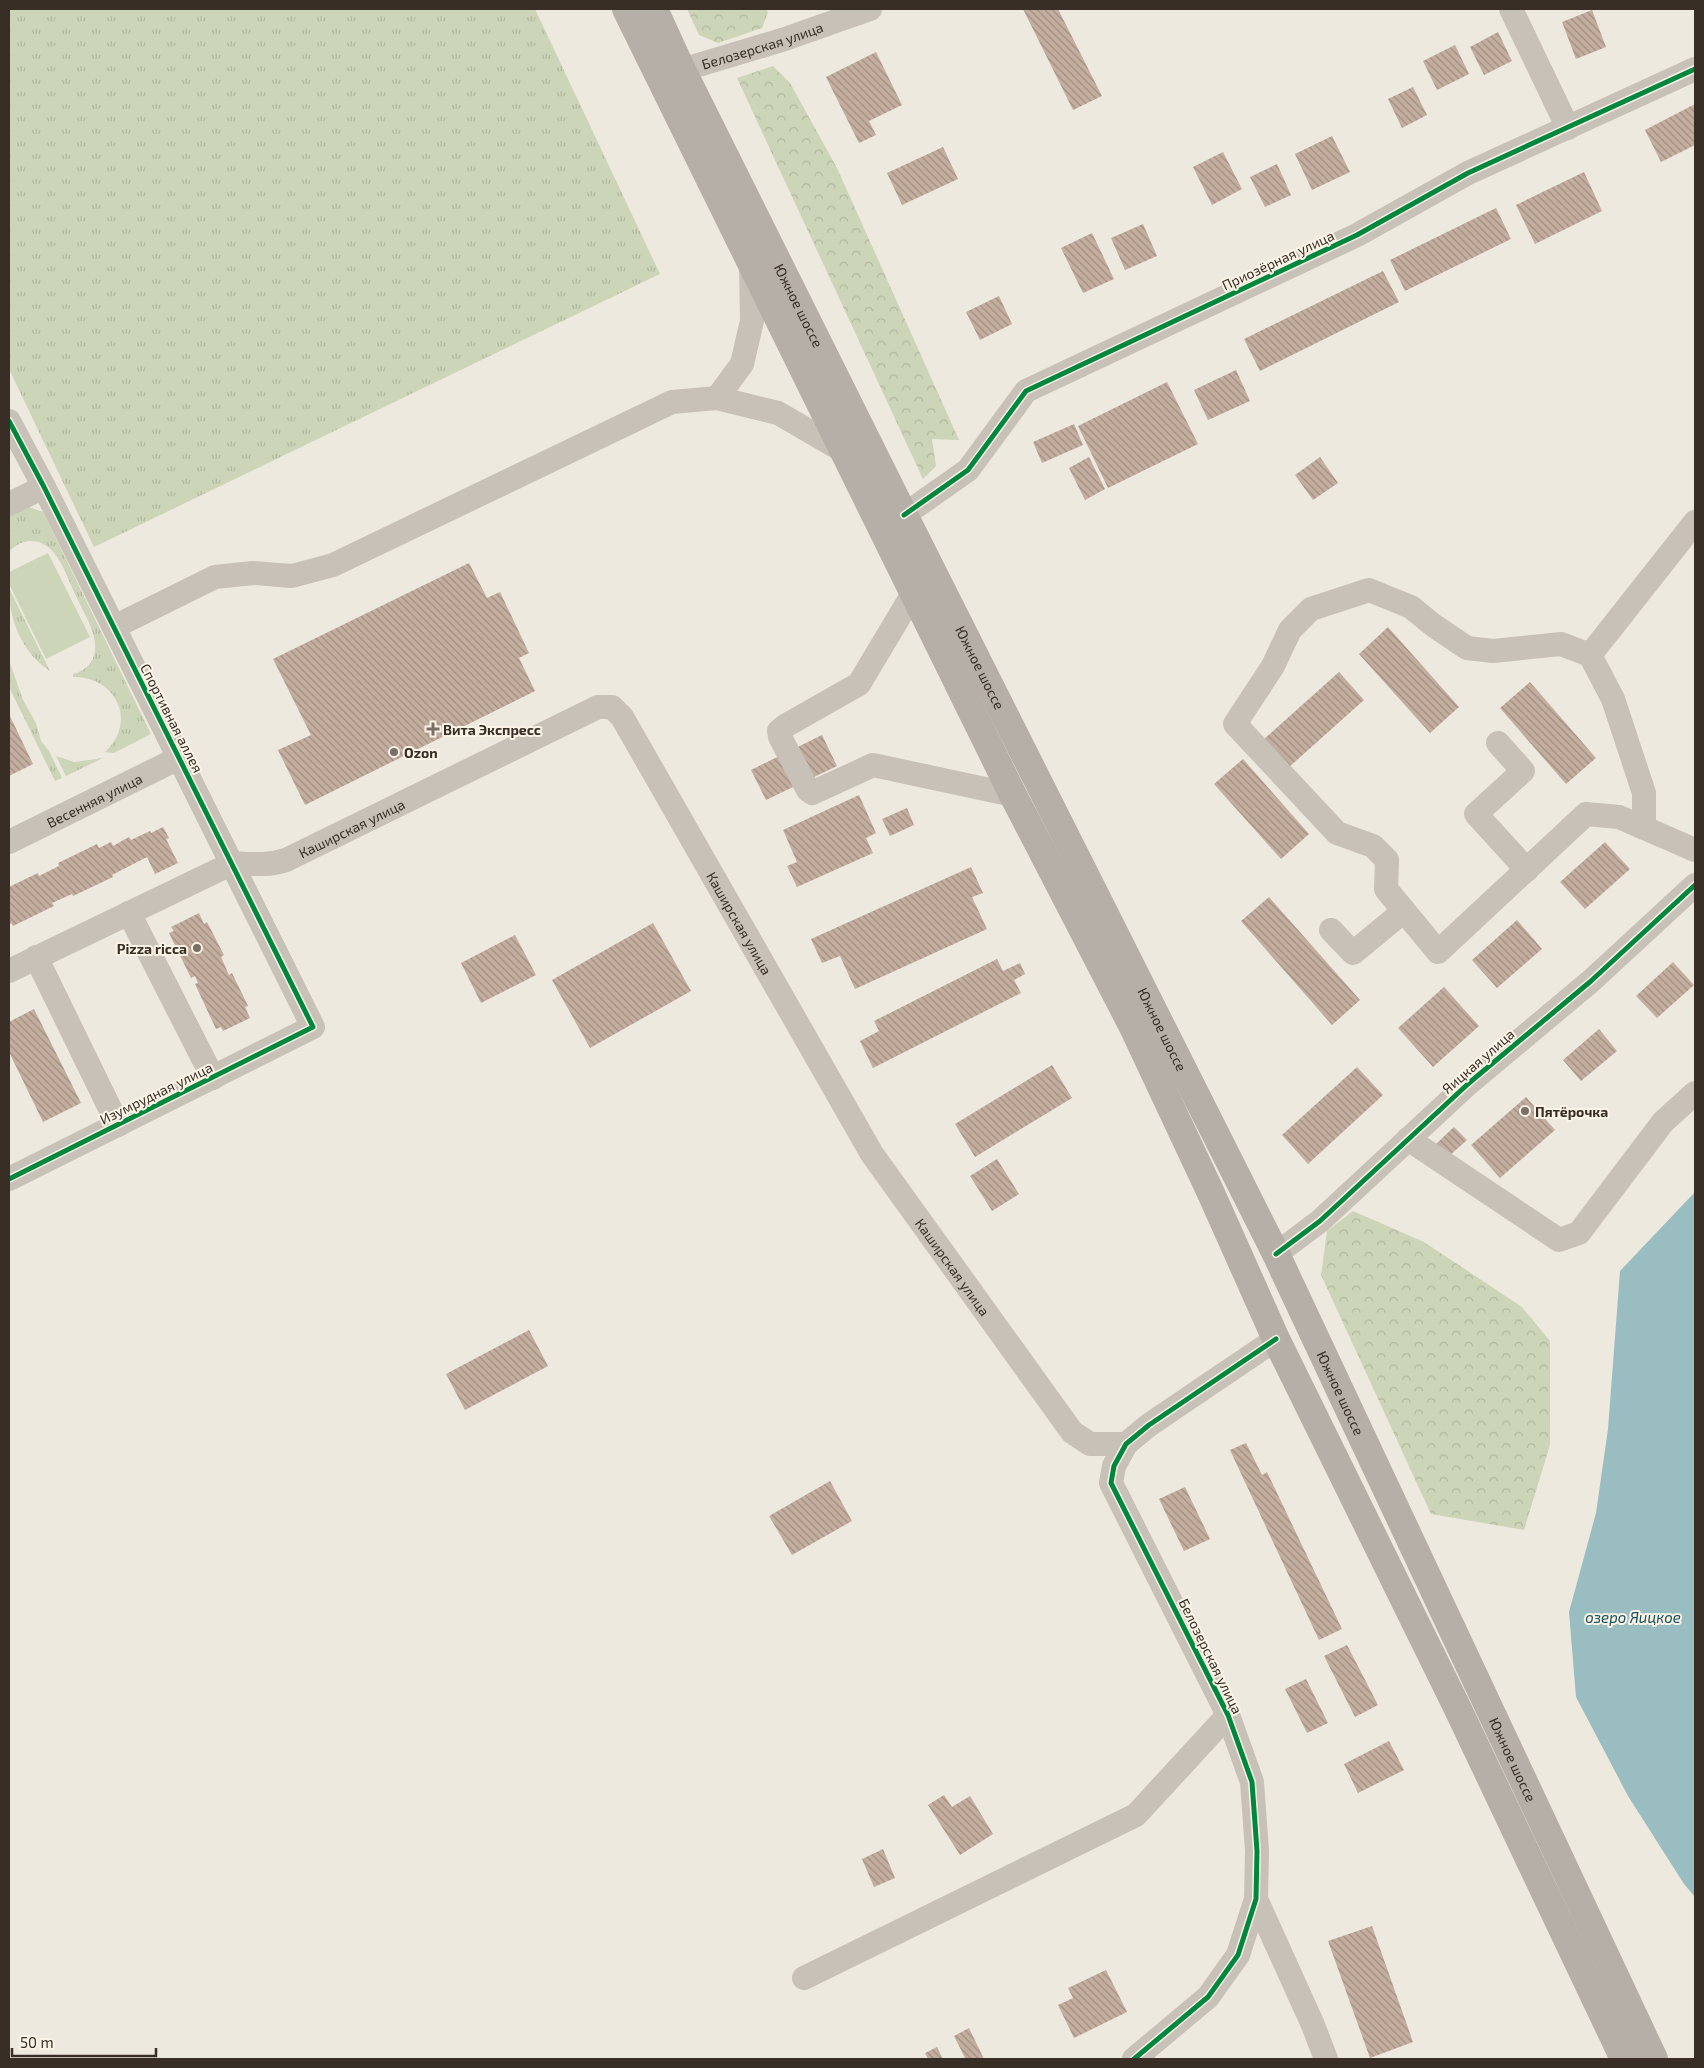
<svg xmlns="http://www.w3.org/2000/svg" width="1704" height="2068" viewBox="0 0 1704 2068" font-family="'Exo 2',sans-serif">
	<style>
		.grass { fill: url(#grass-tufts) }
		.forest { fill: url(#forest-crowns) }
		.garden { fill: #ccd5b8 }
		.water { fill: #9abdc1 }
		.building { fill: url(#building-back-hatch) }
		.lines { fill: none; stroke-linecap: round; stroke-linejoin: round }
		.minor { stroke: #c7c1b8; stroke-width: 24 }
		.major { stroke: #b6afa8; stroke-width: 28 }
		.cycleway-casing { stroke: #fbf4e6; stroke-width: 8 }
		.cycleway { stroke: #00873e; stroke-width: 5 }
		.poi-dot { fill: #786f67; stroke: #fbf4e6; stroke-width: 2 }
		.labels { text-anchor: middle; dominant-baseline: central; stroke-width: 4; stroke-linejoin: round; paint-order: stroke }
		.street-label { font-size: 14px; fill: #382e26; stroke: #fbf4e6 }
		.poi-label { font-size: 14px; font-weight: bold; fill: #382e26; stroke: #fbf4e6; text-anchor: start }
		.water-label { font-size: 15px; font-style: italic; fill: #18515e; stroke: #fbf4e6 }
	</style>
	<defs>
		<pattern id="grass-tufts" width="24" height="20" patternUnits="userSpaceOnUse" patternTransform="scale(1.25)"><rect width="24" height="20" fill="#ccd5b8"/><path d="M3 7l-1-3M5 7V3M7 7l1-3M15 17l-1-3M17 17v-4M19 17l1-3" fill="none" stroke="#b0b79e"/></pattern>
		<pattern id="forest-crowns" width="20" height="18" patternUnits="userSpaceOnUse" patternTransform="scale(1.25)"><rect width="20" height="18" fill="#ccd5b8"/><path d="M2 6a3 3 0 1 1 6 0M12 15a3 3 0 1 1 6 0" fill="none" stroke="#b0b79e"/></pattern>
		<pattern id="building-back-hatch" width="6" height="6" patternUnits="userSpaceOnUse" patternTransform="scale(1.25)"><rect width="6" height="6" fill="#c4ae9f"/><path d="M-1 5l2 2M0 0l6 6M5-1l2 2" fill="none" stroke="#a08e81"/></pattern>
	</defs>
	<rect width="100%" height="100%" fill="#eee9df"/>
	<!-- grass -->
	<path class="grass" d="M9 9H535L660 274 94 547 9 369Z
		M26 506 43 512 151 734 114 753 105 752C138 722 116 676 73 677V674C85 671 94 663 95 650 97 632 83 612 76 596 66 576 57 539 29 541 21 542 14 546 9 552V515Z
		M9 588 50 671C22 653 9 620 9 588Z
		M9 660 23 700 36 723 41 741 49 751 62 778 55 781 9 687Z
		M56 756 74 762 103 758 66 776Z"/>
	<!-- forest -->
	<path class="forest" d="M687 9H766L768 12 762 28 718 43 699 35Z
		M773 66 790 83 837 168 959 440 932 439 936 466 923 479 737 78Z
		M1353 1211 1424 1242 1522 1307 1550 1341V1445L1524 1530 1431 1514 1321 1275 1327 1231Z"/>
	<!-- garden -->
	<path class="garden" d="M48 553 90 637 46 659 9 584V572Z"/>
	<!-- water -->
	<path class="water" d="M1695 1192V1897L1684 1884 1628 1796 1576 1697 1569 1612 1596 1513 1608 1429 1620 1271Z"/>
	<!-- building -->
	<path class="building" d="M1023 9H1058L1102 96 1073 110Z
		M1592 10 1606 47 1576 59 1562 22Z
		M1498 32 1512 61 1484 75 1470 47Z
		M1455 45 1469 74 1437 90 1423 61Z
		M876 52 902 105 869 121 876 135 859 143 826 77Z
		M1413 87 1427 115 1402 128 1388 99Z
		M1695 104V145L1661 162 1645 130Z
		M1332 136 1350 172 1312 190 1295 154Z
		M943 147 958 179 902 205 887 173Z
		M1223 152 1242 189 1212 205 1193 167Z
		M1277 164 1291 195 1265 207 1250 177Z
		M1584 172 1602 211 1535 244 1516 205Z
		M1496 208 1511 239 1405 291 1390 260Z
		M1143 224 1157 256 1125 270 1111 238Z
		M1092 233 1114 279 1083 293 1061 248Z
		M1383 271 1399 302 1260 371 1244 339Z
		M999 296 1012 324 980 340 966 312Z
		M1236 370 1250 401 1208 420 1194 390Z
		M1167 382 1198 444 1108 488 1078 426Z
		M1074 424 1083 445 1042 463 1033 442Z
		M1089 457 1105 489 1085 500 1069 468Z
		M1320 457 1338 483 1313 500 1295 475Z
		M469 563 487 598 500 592 529 653 519 658 535 691 305 805 278 750 311 735 273 659Z
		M1388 627 1459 707 1430 733 1359 654Z
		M1339 672 1364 700 1288 768 1263 740Z
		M1530 682 1596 758 1566 784 1500 708Z
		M9 714 33 764 9 776Z
		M822 735 837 766 766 800 751 770Z
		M1243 759 1309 834 1281 859 1214 784Z
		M859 795 876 833 866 838 873 853 797 887 787 866 797 862 783 830Z
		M907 808 914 825 890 836 882 819Z
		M163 827 169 838 166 839 178 863 155 874 147 857 112 875 113 877 73 896 72 894 52 903 54 906 13 926 11 923 9 925V887L38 873 39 876 59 866 58 863 97 844 99 848 111 842 113 846 129 837 131 840 150 831 151 833Z
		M1605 842 1630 869 1585 909 1560 882Z
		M971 867 983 893 972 897 987 929 855 989 840 956 822 963 811 939Z
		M1269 897 1360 1000 1332 1025 1241 921Z
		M199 913 204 924 207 922 224 955 221 957 229 975 232 973 248 1006 245 1007 250 1018 223 1031 221 1027 216 1029 195 984 198 983 195 976 191 978 169 933 174 931 171 927Z
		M1517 920 1542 949 1497 988 1472 960Z
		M653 923 691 991 590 1048 552 980Z
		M515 935 536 975 481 1003 461 963Z
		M997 959 1003 971 1020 963 1025 974 1014 980 1021 993 873 1068 860 1041 879 1031 874 1021Z
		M1673 962 1694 985 1657 1018 1636 996Z
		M1444 987 1479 1026 1433 1067 1398 1028Z
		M34 1009 81 1103 43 1122 9 1052V1022Z
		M1599 1029 1617 1051 1581 1081 1563 1060Z
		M1052 1065 1072 1098 975 1157 955 1124Z
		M1357 1067 1383 1095 1308 1164 1282 1135Z
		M1526 1097 1555 1130 1500 1178 1471 1145Z
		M1454 1127 1467 1140 1448 1157 1436 1144Z
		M997 1159 1019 1194 992 1211 970 1176Z
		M529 1330 548 1366 465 1410 446 1374Z
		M1246 1443 1262 1475 1267 1472 1342 1629 1319 1640 1230 1450Z
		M830 1481 852 1521 792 1555 769 1516Z
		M1185 1487 1210 1539 1184 1551 1159 1499Z
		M1347 1645 1378 1705 1355 1717 1324 1656Z
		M1306 1679 1328 1723 1307 1733 1285 1689Z
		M1389 1741 1404 1770 1358 1793 1344 1764Z
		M944 1795 952 1807 970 1796 993 1834 960 1855 928 1805Z
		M883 1849 895 1878 874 1887 862 1859Z
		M1372 1926 1413 2042 1370 2058 1328 1941Z
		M1106 1970 1127 2012 1074 2038 1058 2005 1073 1998 1068 1988Z
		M969 2028 984 2059H962L965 2058 954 2036Z
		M937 2047 943 2059H928L925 2053Z"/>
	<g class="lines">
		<!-- minor -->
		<g class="minor">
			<path d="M1511 9 1568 128"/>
			<path id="s1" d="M682 70 785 39 870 9"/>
			<path d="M717 398 742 364 752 321 751 264"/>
			<path d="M9 421 44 487 313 1027 9 1179"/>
			<path d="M9 504 44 487"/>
			<path d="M904 515 968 470 1026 391 1357 235 1468 173 1695 69"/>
			<path d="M914 592 859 684 785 726 779 731 780 737 808 790 812 793 873 765 1013 795"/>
			<path d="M114 627 215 577 253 573 292 576 333 565 672 402 717 398 778 413 845 452"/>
			<path d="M1590 655 1695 522"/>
			<path d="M1498 743 1523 771 1476 814 1527 870"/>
			<path d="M1644 828V793L1613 699 1590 655 1561 644 1493 651 1467 648 1433 625 1411 607 1369 590 1311 609 1290 630 1273 666 1235 724 1337 833 1373 846 1387 860 1386 889 1438 952 1586 814 1619 817 1695 850"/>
			<path id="s2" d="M9 842 179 758"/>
			<path d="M129 913 213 1078"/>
			<path d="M1331 930 1353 953 1404 911"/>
			<path d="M36 957 118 1125"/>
			<path id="s3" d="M9 971 233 863C251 864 268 866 286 860L598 707H612L622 717 872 1154 1072 1432 1090 1444H1126"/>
			<path d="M1408 1139 1559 1240 1579 1233 1663 1122 1695 1093"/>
			<path d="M1276 1254 1320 1221 1469 1083 1591 981 1695 885"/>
			<path d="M1256 1899 1313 2025 1326 2059"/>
			<path d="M804 1978 1136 1815 1228 1715"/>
			<path d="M1134 2059 1208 1997 1238 1955 1256 1899 1257 1851 1252 1782 1228 1715 1111 1483 1114 1466 1126 1444 1149 1425 1276 1339"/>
		</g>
		<!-- major -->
		<g class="major">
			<path d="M626 9 1013 795 1133 1027 1210 1191 1276 1339 1456 1705 1624 2059"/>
			<path id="s4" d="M654 9 682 70 904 515 1276 1254 1654 2059"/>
		</g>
		<defs>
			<path id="cycleway" d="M9 421 44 487 313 1027 9 1179
				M904 515 968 470 1026 391 1357 235 1468 173 1695 69
				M1276 1254 1320 1221 1469 1083 1591 981 1695 885
				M1134 2059 1208 1997 1238 1955 1256 1899 1257 1851 1252 1782 1228 1715 1111 1483 1114 1466 1126 1444 1149 1425 1276 1339"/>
		</defs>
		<!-- cycleway casing -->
		<use href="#cycleway" class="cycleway-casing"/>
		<!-- cycleway -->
		<use href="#cycleway" class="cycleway"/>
	</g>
	<!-- markers -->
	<g class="poi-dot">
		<path d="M430.5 721.5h5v5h5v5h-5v5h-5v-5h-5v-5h5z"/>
		<circle cx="394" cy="752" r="5"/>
		<circle cx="197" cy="948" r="5"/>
		<circle cx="1525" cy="1111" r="5"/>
	</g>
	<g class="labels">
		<!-- street labels -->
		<g class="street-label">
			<text stroke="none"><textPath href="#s1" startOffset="84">Белозерская улица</textPath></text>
			<text transform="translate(1278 260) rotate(-25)">Приозёрная улица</text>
			<text stroke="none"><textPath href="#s4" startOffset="330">Южное шоссе</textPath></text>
			<text stroke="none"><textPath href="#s4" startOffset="735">Южное шоссе</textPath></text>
			<text transform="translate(172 718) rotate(63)">Спортивная аллея</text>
			<text stroke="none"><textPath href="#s2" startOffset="95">Весенняя улица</textPath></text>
			<text stroke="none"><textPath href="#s3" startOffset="375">Каширская улица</textPath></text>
			<text stroke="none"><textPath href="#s3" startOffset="915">Каширская улица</textPath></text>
			<text stroke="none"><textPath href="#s4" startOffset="1140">Южное шоссе</textPath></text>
			<text transform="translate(1478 1061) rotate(-41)">Яицкая улица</text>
			<text transform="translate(156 1093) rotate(-26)">Изумрудная улица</text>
			<text stroke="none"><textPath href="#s3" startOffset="1320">Каширская улица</textPath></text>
			<text stroke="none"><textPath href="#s4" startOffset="1545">Южное шоссе</textPath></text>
			<text transform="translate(1211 1656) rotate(64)">Белозерская улица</text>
			<text stroke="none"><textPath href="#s4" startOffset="1950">Южное шоссе</textPath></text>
		</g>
		<!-- poi labels -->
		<g class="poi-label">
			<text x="443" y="729">Вита Экспресс</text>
			<text x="404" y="752">Ozon</text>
			<text x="187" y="948" text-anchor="end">Pizza ricca</text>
			<text x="1535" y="1111">Пятёрочка</text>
		</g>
		<!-- water labels -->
		<g class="water-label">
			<text x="1633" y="1617">озеро Яицкое</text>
		</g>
	</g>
	<!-- border -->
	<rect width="1704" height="2068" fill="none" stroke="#382e26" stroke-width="20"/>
	<!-- scale -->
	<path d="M12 2048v8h144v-8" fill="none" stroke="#382e26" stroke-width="2.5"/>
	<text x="20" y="2048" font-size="15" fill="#382e26" stroke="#fbf4e6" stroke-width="4" paint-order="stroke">50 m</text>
</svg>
